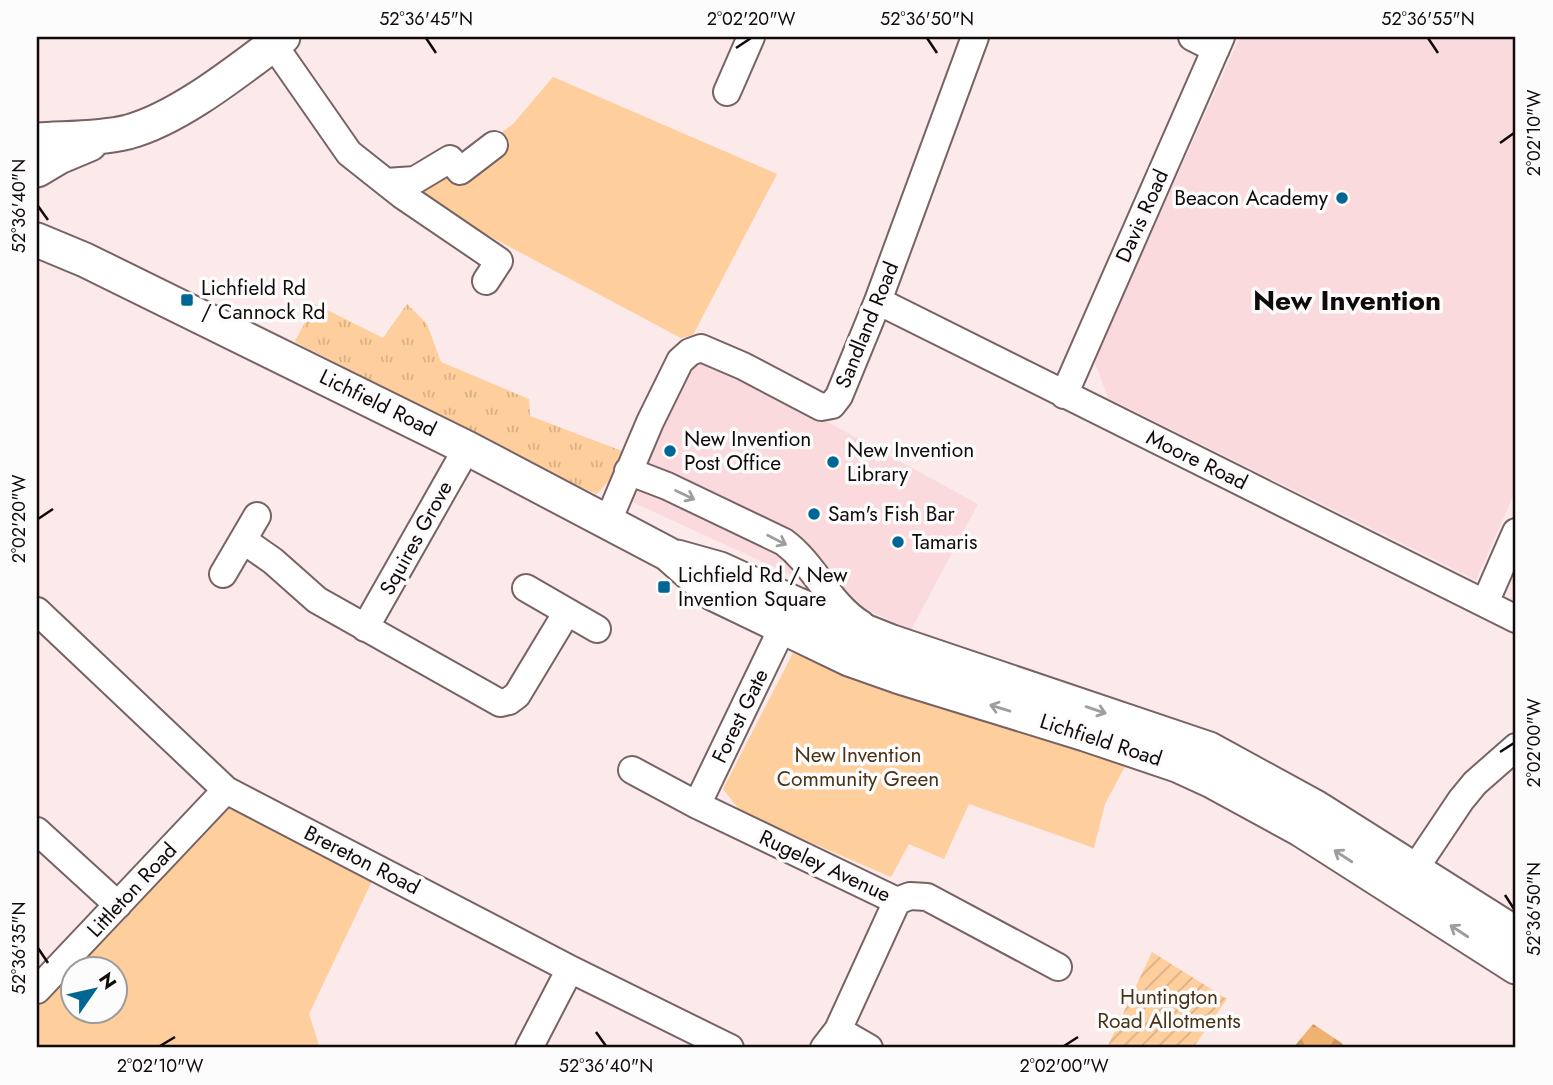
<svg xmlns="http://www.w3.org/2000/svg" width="1553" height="1085" viewBox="0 0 1553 1085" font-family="Jost,sans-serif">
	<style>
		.built { fill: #fbdadd }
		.grass { fill: url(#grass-tufts) }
		.forest { fill: url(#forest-firs) }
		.park { fill: #fece9c; fill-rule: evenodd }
		.garden { fill: url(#garden-furrows) }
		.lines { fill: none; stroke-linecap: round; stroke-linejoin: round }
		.minor-casing { stroke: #776364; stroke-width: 30 }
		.major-casing { stroke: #776364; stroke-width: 37 }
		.minor { stroke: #fff; stroke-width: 26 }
		.major { stroke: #fff; stroke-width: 33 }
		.oneway { stroke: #a09d9d }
		.ticks { fill: none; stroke: #110a0a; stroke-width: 2.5 }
		.poi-dot { fill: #006694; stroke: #fcfcfc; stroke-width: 2.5 }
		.labels { text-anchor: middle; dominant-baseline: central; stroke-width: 7; stroke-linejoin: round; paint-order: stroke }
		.poi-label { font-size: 21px; fill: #110a0a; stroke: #fcfcfc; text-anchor: start }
		.street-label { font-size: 21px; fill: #110a0a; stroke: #fcfcfc }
		.park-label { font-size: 21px; fill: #4b3115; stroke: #fcfcfc }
		.district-label { font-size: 28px; font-weight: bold; fill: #110a0a; stroke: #fcfcfc }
		.neatline { fill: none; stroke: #110a0a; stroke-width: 2.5 }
		.ticks-label { font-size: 18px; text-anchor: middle; fill: #110a0a }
	</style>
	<defs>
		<pattern id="grass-tufts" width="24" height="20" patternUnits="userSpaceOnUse" patternTransform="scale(1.75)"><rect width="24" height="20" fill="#fece9c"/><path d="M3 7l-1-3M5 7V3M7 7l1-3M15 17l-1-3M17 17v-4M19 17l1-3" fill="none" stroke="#d9b085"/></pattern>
		<pattern id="forest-firs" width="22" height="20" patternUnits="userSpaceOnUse" patternTransform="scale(1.75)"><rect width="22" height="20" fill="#f0b270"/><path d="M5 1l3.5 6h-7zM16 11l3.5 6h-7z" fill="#cd9860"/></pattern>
		<pattern id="garden-furrows" width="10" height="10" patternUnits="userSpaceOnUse" patternTransform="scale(1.75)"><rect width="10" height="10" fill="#fece9c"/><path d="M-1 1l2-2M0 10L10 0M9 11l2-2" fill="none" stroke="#d9b085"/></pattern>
	</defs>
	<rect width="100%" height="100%" fill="#fce9ea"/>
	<!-- built -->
	<path class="built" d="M1240 37H1516V490L1476 580 1108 398 1094 360Z
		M712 359 978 504 911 630 630 501 691 361Z"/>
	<!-- grass -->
	<path class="grass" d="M315 304 383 338 407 304 427 324 441 362 529 399 530 416 622 451 609 481 597 494 578 486 297 343 295 341Z"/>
	<!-- forest -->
	<path class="forest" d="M1313 1024 1343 1044 1340 1048H1293Z"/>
	<!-- park -->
	<path class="park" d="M553 77 777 174 693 335 681 338 414 196 513 124Z
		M793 653 1129 759 1105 804 1094 848 969 804 944 859 909 844 891 877 742 813 723 789Z
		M224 803 374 877 309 1014 320 1048H37V1007ZM74 970H116V1012H74Z"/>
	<!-- garden -->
	<path class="garden" d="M1152 952 1227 999 1193 1048H1107Z"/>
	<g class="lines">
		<defs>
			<path id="minor" d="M1192 37 1216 49
				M273 44 349 153 402 195 499 261 486 281
				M727 92 751 37
				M386 182 415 180 450 159 460 171 494 145
				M878 301 1516 619
				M1064 395 1221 37
				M628 471 667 486 784 542C815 565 828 603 861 624
				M608 521 650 422 680 361 690 352 701 348 743 366 821 407 832 405 839 396 878 301 975 37
				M243 540 273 561 317 600 500 703 509 701 517 695 567 612
				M223 574 257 516
				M526 588 597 629
				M1485 603 1516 532
				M37 611 226 790 570 969 730 1048
				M365 628 467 448
				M632 770 697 805 897 901 910 896 927 897 1058 967
				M697 805 776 641 792 611
				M37 831 118 905
				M1404 885 1461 800 1475 783 1516 747
				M37 990 226 790
				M838 1030 869 1048
				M529 1048 570 969
				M824 1048 838 1030 897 901"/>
			<path id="major" d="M37 140C67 138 99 139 128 132 180 118 240 69 283 37
				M37 170 59 157 90 144
				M37 240 85 260 467 448 668 554 712 593 849 659 900 677 1085 734 1177 765 1212 781 1300 829 1516 967
				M677 557 720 569 796 604 892 642 1209 749 1315 807 1516 934"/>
		</defs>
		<!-- minor casing -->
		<use href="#minor" class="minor-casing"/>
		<!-- major casing -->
		<use href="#major" class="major-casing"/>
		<!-- minor -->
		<use href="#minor" class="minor"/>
		<!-- major -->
		<use href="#major" class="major"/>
	</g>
	<!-- one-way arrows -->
	<defs><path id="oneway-shaft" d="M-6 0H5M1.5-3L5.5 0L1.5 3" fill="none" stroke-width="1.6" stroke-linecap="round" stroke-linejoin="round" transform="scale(1.75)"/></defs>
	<g class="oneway">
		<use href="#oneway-shaft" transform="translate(685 495) rotate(26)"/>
		<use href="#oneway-shaft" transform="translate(777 540) rotate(27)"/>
		<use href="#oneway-shaft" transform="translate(1000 708) rotate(-163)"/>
		<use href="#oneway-shaft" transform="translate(1096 710) rotate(19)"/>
		<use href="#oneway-shaft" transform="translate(1343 856) rotate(-147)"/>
		<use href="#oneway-shaft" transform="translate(1459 931) rotate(-147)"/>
	</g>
	<!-- ticks -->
	<path class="ticks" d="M426 38 436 53M927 38 937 53M1428 38 1438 53M736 48 751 38M1500 143 1514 133M38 206 48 220M38 519 53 509M1500 752 1514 743M1505 895 1514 909M38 948 48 963M596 1032 606 1046M160 1046 175 1037M1064 1046 1078 1037"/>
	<!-- markers -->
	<g class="poi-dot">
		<circle cx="1342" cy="198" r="7"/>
		<rect x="180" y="293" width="14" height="14" rx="3.5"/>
		<circle cx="670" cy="451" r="7"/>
		<circle cx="833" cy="462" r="7"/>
		<circle cx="814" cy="514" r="7"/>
		<circle cx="898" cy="542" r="7"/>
		<rect x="657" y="580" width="14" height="14" rx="3.5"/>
	</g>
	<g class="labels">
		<!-- poi labels -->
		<g class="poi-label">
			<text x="1328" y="198" text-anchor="end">Beacon Academy</text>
			<text x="201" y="288">Lichfield Rd<tspan x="201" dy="24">/ Cannock Rd</tspan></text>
			<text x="684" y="439">New Invention<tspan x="684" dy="24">Post Office</tspan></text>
			<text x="847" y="450">New Invention<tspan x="847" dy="24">Library</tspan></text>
			<text x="828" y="514">Sam's Fish Bar</text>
			<text x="912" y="542">Tamaris</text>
			<text x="678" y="575">Lichfield Rd / New<tspan x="678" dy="24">Invention Square</tspan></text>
		</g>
		<!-- street labels -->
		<g class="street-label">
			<text transform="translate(1142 216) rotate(-66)">Davis Road</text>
			<text transform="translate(867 325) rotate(-68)">Sandland Road</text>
			<text transform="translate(378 403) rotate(26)">Lichfield Road</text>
			<text transform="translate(1197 460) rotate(26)">Moore Road</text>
			<text transform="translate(416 538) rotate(-61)">Squires Grove</text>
			<text transform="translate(740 716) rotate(-64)">Forest Gate</text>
			<text transform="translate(1101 740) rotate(18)">Lichfield Road</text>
			<text transform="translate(362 860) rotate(27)">Brereton Road</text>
			<text transform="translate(825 866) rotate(25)">Rugeley Avenue</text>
			<text transform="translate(132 890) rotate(-47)">Littleton Road</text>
		</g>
		<!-- park labels -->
		<g class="park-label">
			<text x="858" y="755">New Invention<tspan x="858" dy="24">Community Green</tspan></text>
			<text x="1169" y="997">Huntington<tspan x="1169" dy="24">Road Allotments</tspan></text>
		</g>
		<!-- district labels -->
		<g class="district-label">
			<text x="1347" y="300">New Invention</text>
		</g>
	</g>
	<!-- border -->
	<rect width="1553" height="1085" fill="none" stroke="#fcfcfc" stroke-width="77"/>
	<!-- north arrow -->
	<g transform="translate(94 990) rotate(56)"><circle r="33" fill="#fcfcfc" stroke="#9e9b9b" stroke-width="2"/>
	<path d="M0-5L12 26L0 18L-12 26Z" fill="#006694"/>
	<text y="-10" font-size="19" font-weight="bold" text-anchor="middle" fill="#110a0a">N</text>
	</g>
	<rect x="38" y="38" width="1476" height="1008" class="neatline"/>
	<g class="ticks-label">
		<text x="426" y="25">52°36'45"N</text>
		<text x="751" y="25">2°02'20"W</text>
		<text x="927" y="25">52°36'50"N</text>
		<text x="1428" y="25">52°36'55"N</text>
		<text transform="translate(1534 133) rotate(-90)" y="6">2°02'10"W</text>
		<text transform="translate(19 206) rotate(-90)" y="6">52°36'40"N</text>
		<text transform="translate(19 519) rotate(-90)" y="6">2°02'20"W</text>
		<text transform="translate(1534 743) rotate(-90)" y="6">2°02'00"W</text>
		<text transform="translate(1534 909) rotate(-90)" y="6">52°36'50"N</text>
		<text transform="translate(19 948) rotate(-90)" y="6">52°36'35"N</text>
		<text x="160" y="1072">2°02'10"W</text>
		<text x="606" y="1072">52°36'40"N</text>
		<text x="1064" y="1072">2°02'00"W</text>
	</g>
</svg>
